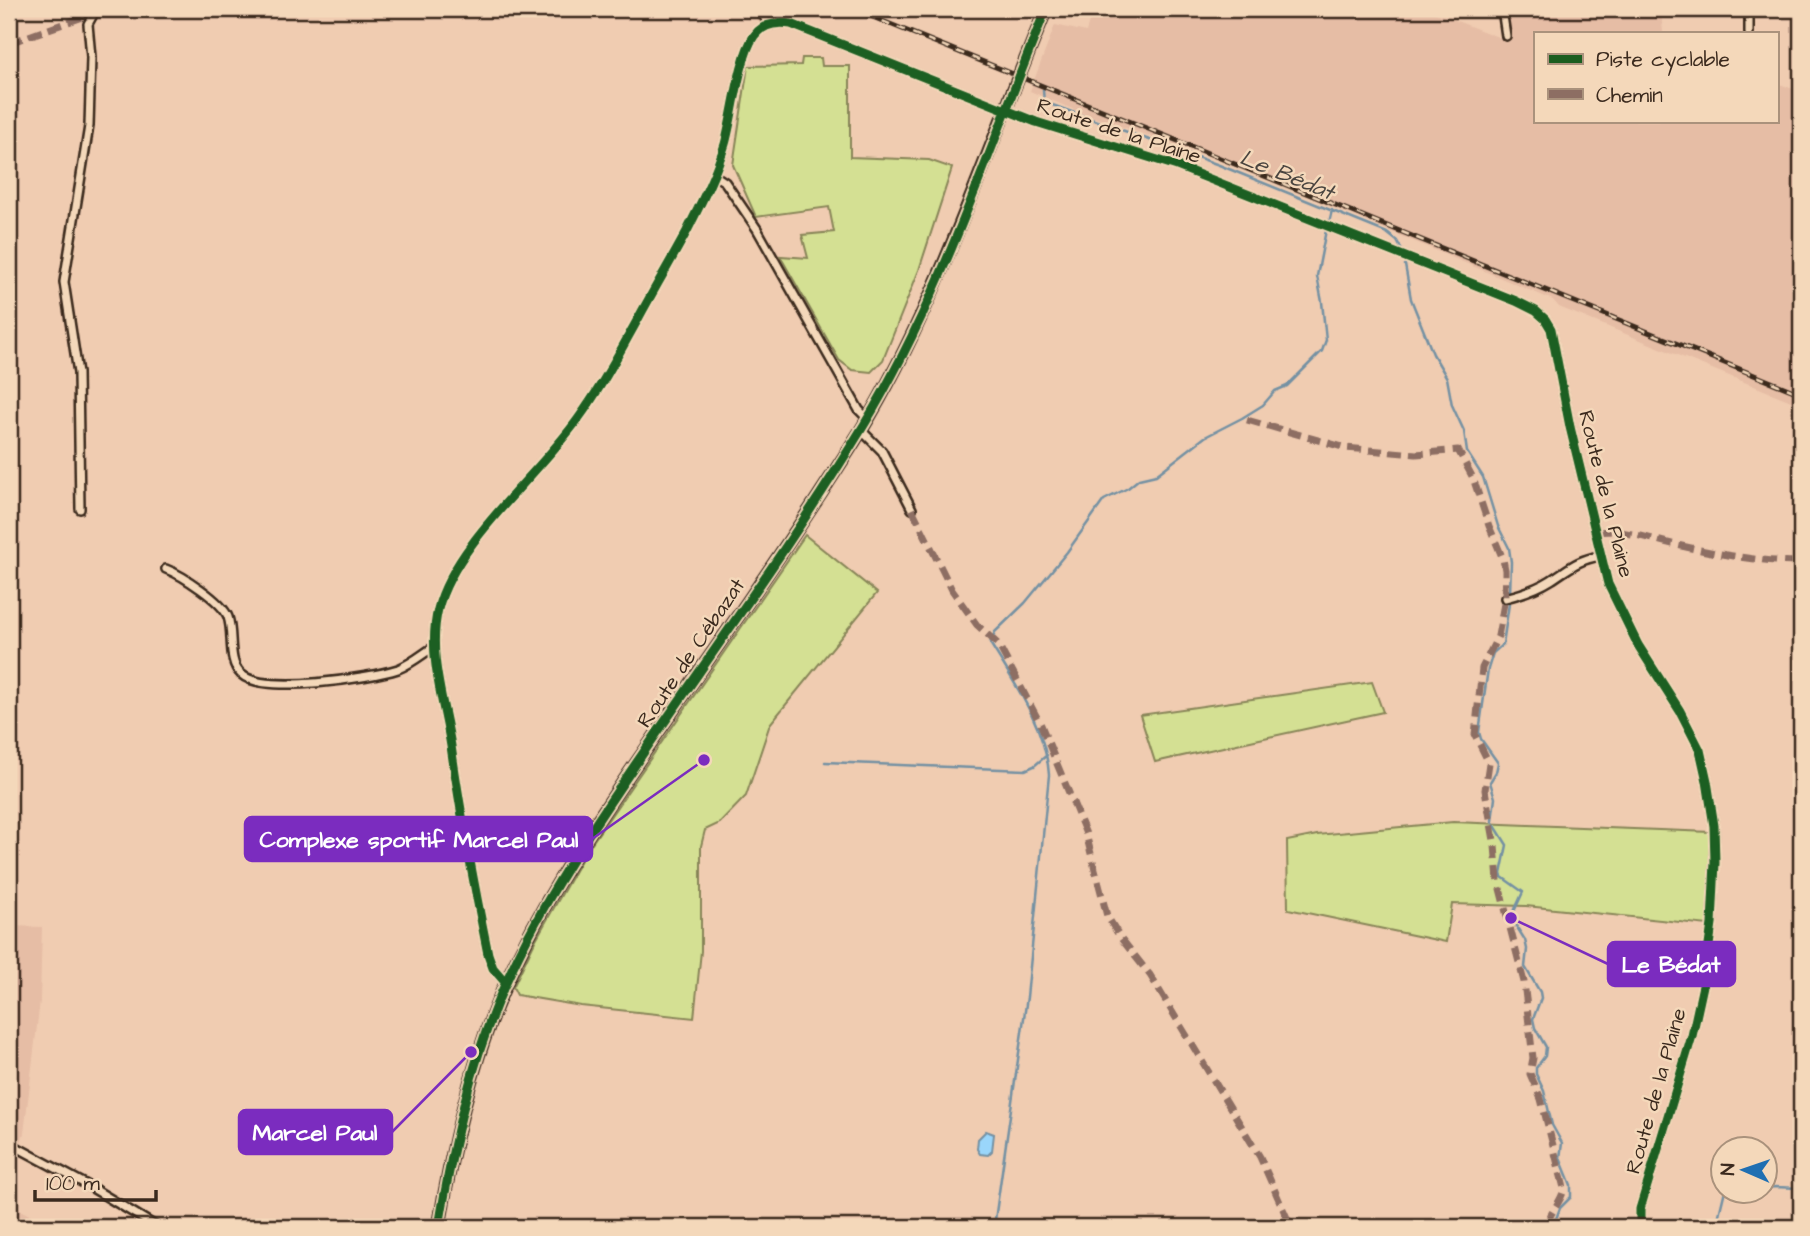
<svg xmlns="http://www.w3.org/2000/svg" width="1810" height="1236" viewBox="0 0 1810 1236" font-family="'Architects Daughter',sans-serif">
	<style>
		.built { fill: #e6bda5 }
		.green { fill: #d4e093; stroke: #888558; stroke-width: 2 }
		.water { fill: #9ad6fb; stroke: #7491a3; stroke-width: 2 }
		.lines { fill: none; stroke-linecap: round; stroke-linejoin: round }
		.stream { stroke: #7491a3; stroke-width: 2.5 }
		.street-casing { stroke: #3b2a1e; stroke-width: 12 }
		.secondary-casing { stroke: #3b2a1e; stroke-width: 15 }
		.street { stroke: #f4d8ba; stroke-width: 7 }
		.secondary { stroke: #f4d8ba; stroke-width: 10 }
		.rail-casing { stroke: #3b2a1e; stroke-width: 5 }
		.rail { stroke: #f4d8ba; stroke-width: 2.5; stroke-dasharray: 8; stroke-linecap: butt }
		.secondary-bridge-casing { stroke: #3b2a1e; stroke-width: 15; stroke-linecap: butt }
		.secondary-bridge { stroke: #f4d8ba; stroke-width: 10 }
		.quiet { stroke: #8d6e63; stroke-width: 7; stroke-dasharray: 14 7; stroke-linecap: butt }
		.cycleway-casing { stroke: #f4d8ba; stroke-width: 13 }
		.cycleway { stroke: #1b5e20; stroke-width: 9 }
		.labels { text-anchor: middle; dominant-baseline: central; stroke-width: 5; stroke-linejoin: round; paint-order: stroke }
		.street-label { font-size: 21px; fill: #3b2a1e; stroke: #f4d8ba }
		.water-label { font-size: 23px; font-style: italic; fill: #49443f; stroke: #f4d8ba }
		.leader { fill: none; stroke: #7b2cbf; stroke-width: 2.5 }
		.callout-dot { fill: #7b2cbf; stroke: #f4d8ba; stroke-width: 2.5 }
		.callout { fill: #7b2cbf; stroke: #7b2cbf; stroke-width: 2.5 }
		.callout-label { font-size: 23px; text-anchor: middle; font-weight: bold; fill: #fff }
	</style>
	<rect width="100%" height="100%" fill="#f0ccb1"/>
	<filter id="ink" filterUnits="userSpaceOnUse"><feTurbulence type="fractalNoise" baseFrequency=".0143" numOctaves="2"/><feDisplacementMap in="SourceGraphic" scale="14" xChannelSelector="R" yChannelSelector="G"/><feConvolveMatrix kernelMatrix="1 2 1 2 8 2 1 2 1" color-interpolation-filters="sRGB"/></filter>
	<g filter="url(#ink)">
		<!-- built -->
		<path class="built" d="M1093 9H1426L1503 39 1510 38 1506 36 1502 9H1661L1663 33H1535V121H1777V83L1801 92V405L1559 307 1553 300 1304 195 1204 154 1084 114 1030 91 1055 25 1086 32Z
			M9 926 42 927 40 1001 24 1133 9 1180Z
			M9 1204 48 1225 47 1227H9Z"/>
		<!-- green -->
		<path class="green" d="M802 58H821L822 66H850V157L929 160 952 168 919 270 883 360 871 372 852 370 839 360 780 256 808 258 802 235 834 232 829 207 756 217 733 165 748 66 801 65Z
			M805 535 877 593 770 724 746 796 720 823 705 830 701 846V951L694 1018 581 1006 517 995 513 987 535 941 585 853Z
			M1372 682 1383 712 1155 762 1140 715Z
			M1453 822 1711 832 1708 925 1526 906 1452 904 1446 942 1288 909 1287 841 1317 835Z"/>
		<!-- water -->
		<path class="water" d="M986 1131 994 1134 992 1151 988 1155 980 1154 977 1149 978 1139Z"/>
		<g class="lines">
			<!-- stream -->
			<path class="stream" d="M1043 90 1044 102 1219 165 1387 233 1397 241 1403 252
				M1329 223 1332 210
				M1405 265 1411 299 1433 354 1447 378 1452 405 1464 431 1467 452 1483 477 1498 526 1509 548 1511 562 1510 595
				M1509 604 1503 644 1493 653 1488 669 1479 732 1481 739 1498 763 1496 772 1490 782 1495 798 1492 821 1507 845 1501 874 1502 877 1523 892 1511 918 1525 940 1527 949 1525 967 1540 992 1541 998 1533 1019 1535 1028 1546 1047 1545 1056 1536 1068V1074L1544 1091 1552 1125 1562 1143 1560 1158 1571 1185V1197L1560 1208 1553 1227
				M825 762 1025 770 1034 766 1047 755
				M1764 1189 1774 1187 1801 1188
				M1743 1190H1758
				M994 1227 1027 997 1049 775C1046 728 1014 682 990 643L995 632 1025 603 1067 552 1104 500 1128 488 1139 479 1156 475 1205 437 1242 418 1263 405 1275 391 1287 386 1322 351 1326 340 1322 302 1317 276 1326 230
				M1716 1227 1725 1190"/>
			<defs>
				<path id="street" d="M760 9 768 24
					M1502 9 1506 36
					M1749 33V9
					M714 175 725 182 757 229 859 410 868 419
					M861 430 882 451 912 509
					M80 509 78 373 64 282 89 126 91 57 88 24 94 13 106 9
					M166 569C182 575 222 601 228 617 234 634 227 661 241 674 263 695 370 678 398 669 411 664 424 653 435 646
					M1505 598C1521 594 1537 589 1551 580 1570 568 1577 560 1600 556
					M506 983 493 968 488 954C474 885 461 816 451 746 444 702 427 654 438 609 454 544 538 475 578 419 601 388 619 353 638 319 654 289 671 261 687 231 701 203 716 174 725 144 733 116 739 58 754 36 763 23 777 22 791 24L1036 122 1177 166 1516 301 1536 311 1545 319 1551 329 1570 427 1608 584 1638 645 1680 711 1700 750 1707 781 1714 826 1715 862 1712 924 1704 981 1692 1036 1640 1209V1227
					M9 1143 89 1186 157 1227"/>
				<path id="secondary" d="M439 1227C451 1153 467 1079 495 1009 533 913 592 827 651 742 721 640 794 538 860 432 925 326 967 206 1013 91"/>
			</defs>
			<!-- street casing -->
			<use href="#street" class="street-casing"/>
			<!-- secondary casing -->
			<use href="#secondary" class="secondary-casing"/>
			<!-- street -->
			<use href="#street" class="street"/>
			<!-- secondary -->
			<use href="#secondary" class="secondary"/>
			<defs>
				<path id="rail" d="M853 9 1801 394"/>
			</defs>
			<!-- rail casing -->
			<use href="#rail" class="rail-casing"/>
			<!-- rail -->
			<use href="#rail" class="rail"/>
			<defs>
				<path id="secondary-bridge" d="M1013 91 1046 9"/>
			</defs>
			<!-- secondary-bridge casing -->
			<use href="#secondary-bridge" class="secondary-bridge-casing"/>
			<!-- secondary-bridge -->
			<use href="#secondary-bridge" class="secondary-bridge"/>
			<!-- quiet -->
			<path class="quiet" d="M9 43 94 13
				M1247 420 1346 448 1416 454 1458 450 1473 478 1489 526 1503 559 1505 570V598L1498 636 1482 668 1475 735 1489 763 1485 790 1495 846 1498 881 1524 982 1533 1058 1530 1074 1541 1099 1564 1188C1562 1202 1549 1212 1546 1227
				M912 509 952 590 977 625 998 644 1041 725 1086 834 1107 916 1120 937 1150 975 1260 1157 1291 1227
				M1597 532C1622 528 1652 540 1677 545 1717 554 1760 562 1801 562"/>
			<defs>
				<path id="cycleway" d="M506 983 493 968 488 954C474 885 461 816 451 746 444 702 427 654 438 609 454 544 538 475 578 419 601 388 619 353 638 319 654 289 671 261 687 231 701 203 716 174 725 144 733 116 739 58 754 36 763 23 777 22 791 24L1036 122 1177 166 1516 301 1536 311 1545 319 1551 329 1570 427 1608 584 1638 645 1680 711 1700 750 1707 781 1714 826 1715 862 1712 924 1704 981 1692 1036 1640 1209V1227
					M439 1227C453 1143 471 1060 506 982 544 897 596 822 648 746 721 640 797 535 864 425 942 296 989 148 1046 9"/>
			</defs>
			<!-- cycleway casing -->
			<use href="#cycleway" class="cycleway-casing"/>
			<!-- cycleway -->
			<use href="#cycleway" class="cycleway"/>
		</g>
	</g>
	<g class="labels">
		<!-- street labels -->
		<g class="street-label">
			<text transform="translate(1119 131) rotate(18)">Route de la Plaine</text>
			<text transform="translate(1606 494) rotate(76)">Route de la Plaine</text>
			<text transform="translate(691 653) rotate(-56)">Route de Cébazat</text>
			<text transform="translate(1656 1091) rotate(-74)">Route de la Plaine</text>
		</g>
		<!-- water labels -->
		<g class="water-label">
			<text transform="translate(1287 175) rotate(22)">Le Bédat</text>
		</g>
	</g>
	<!-- callouts -->
	<path class="leader" d="M704 760L592 839M1511 918L1608 964M471 1052L392 1132"/>
	<g class="callout-dot">
		<circle cx="704" cy="760" r="7"/>
		<circle cx="1511" cy="918" r="7"/>
		<circle cx="471" cy="1052" r="7"/>
	</g>
	<g class="callout">
		<rect x="245" y="817" width="347" height="44" rx="7"/>
		<rect x="1608" y="942" width="127" height="44" rx="7"/>
		<rect x="239" y="1110" width="153" height="44" rx="7"/>
	</g>
	<g class="callout-label">
		<text x="419" y="847">Complexe sportif Marcel Paul</text>
		<text x="1671" y="972">Le Bédat</text>
		<text x="315" y="1140">Marcel Paul</text>
	</g>
	<!-- margin -->
	<rect width="1810" height="1236" fill="none" stroke="#f4d8ba" stroke-width="35"/>
	<rect x="18" y="18" width="1775" height="1201" fill="none" stroke="#3b2a1e" stroke-width="2.5" filter="url(#ink)"/>
	<!-- legend -->
	<rect x="1534" y="32" width="245" height="91" fill="#f4d8ba" stroke="#aa927c" stroke-width="2"/>
	<rect x="1548" y="54" width="35" height="10" fill="#1b5e20" stroke="#aa927c" stroke-width="2"/>
	<text x="1596" y="66" font-size="21" fill="#3b2a1e">Piste cyclable</text>
	<rect x="1548" y="89" width="35" height="10" fill="#8d6e63" stroke="#aa927c" stroke-width="2"/>
	<text x="1596" y="102" font-size="21" fill="#3b2a1e">Chemin</text>
	<!-- north arrow -->
	<g transform="translate(1744 1170) rotate(272)"><circle r="33" fill="#f4d8ba" stroke="#aa927c" stroke-width="2"/>
	<path d="M0-5L12 26L0 18L-12 26Z" fill="#1f6fb2"/>
	<text y="-10" font-size="19" font-weight="bold" text-anchor="middle" fill="#3b2a1e">N</text>
	</g>
	<!-- scale -->
	<path d="M35 1190v10h121v-10" fill="none" stroke="#3b2a1e" stroke-width="3.5"/>
	<text x="46" y="1190" font-size="21" fill="#3b2a1e" stroke="#f4d8ba" stroke-width="5" paint-order="stroke">100 m</text>
</svg>
